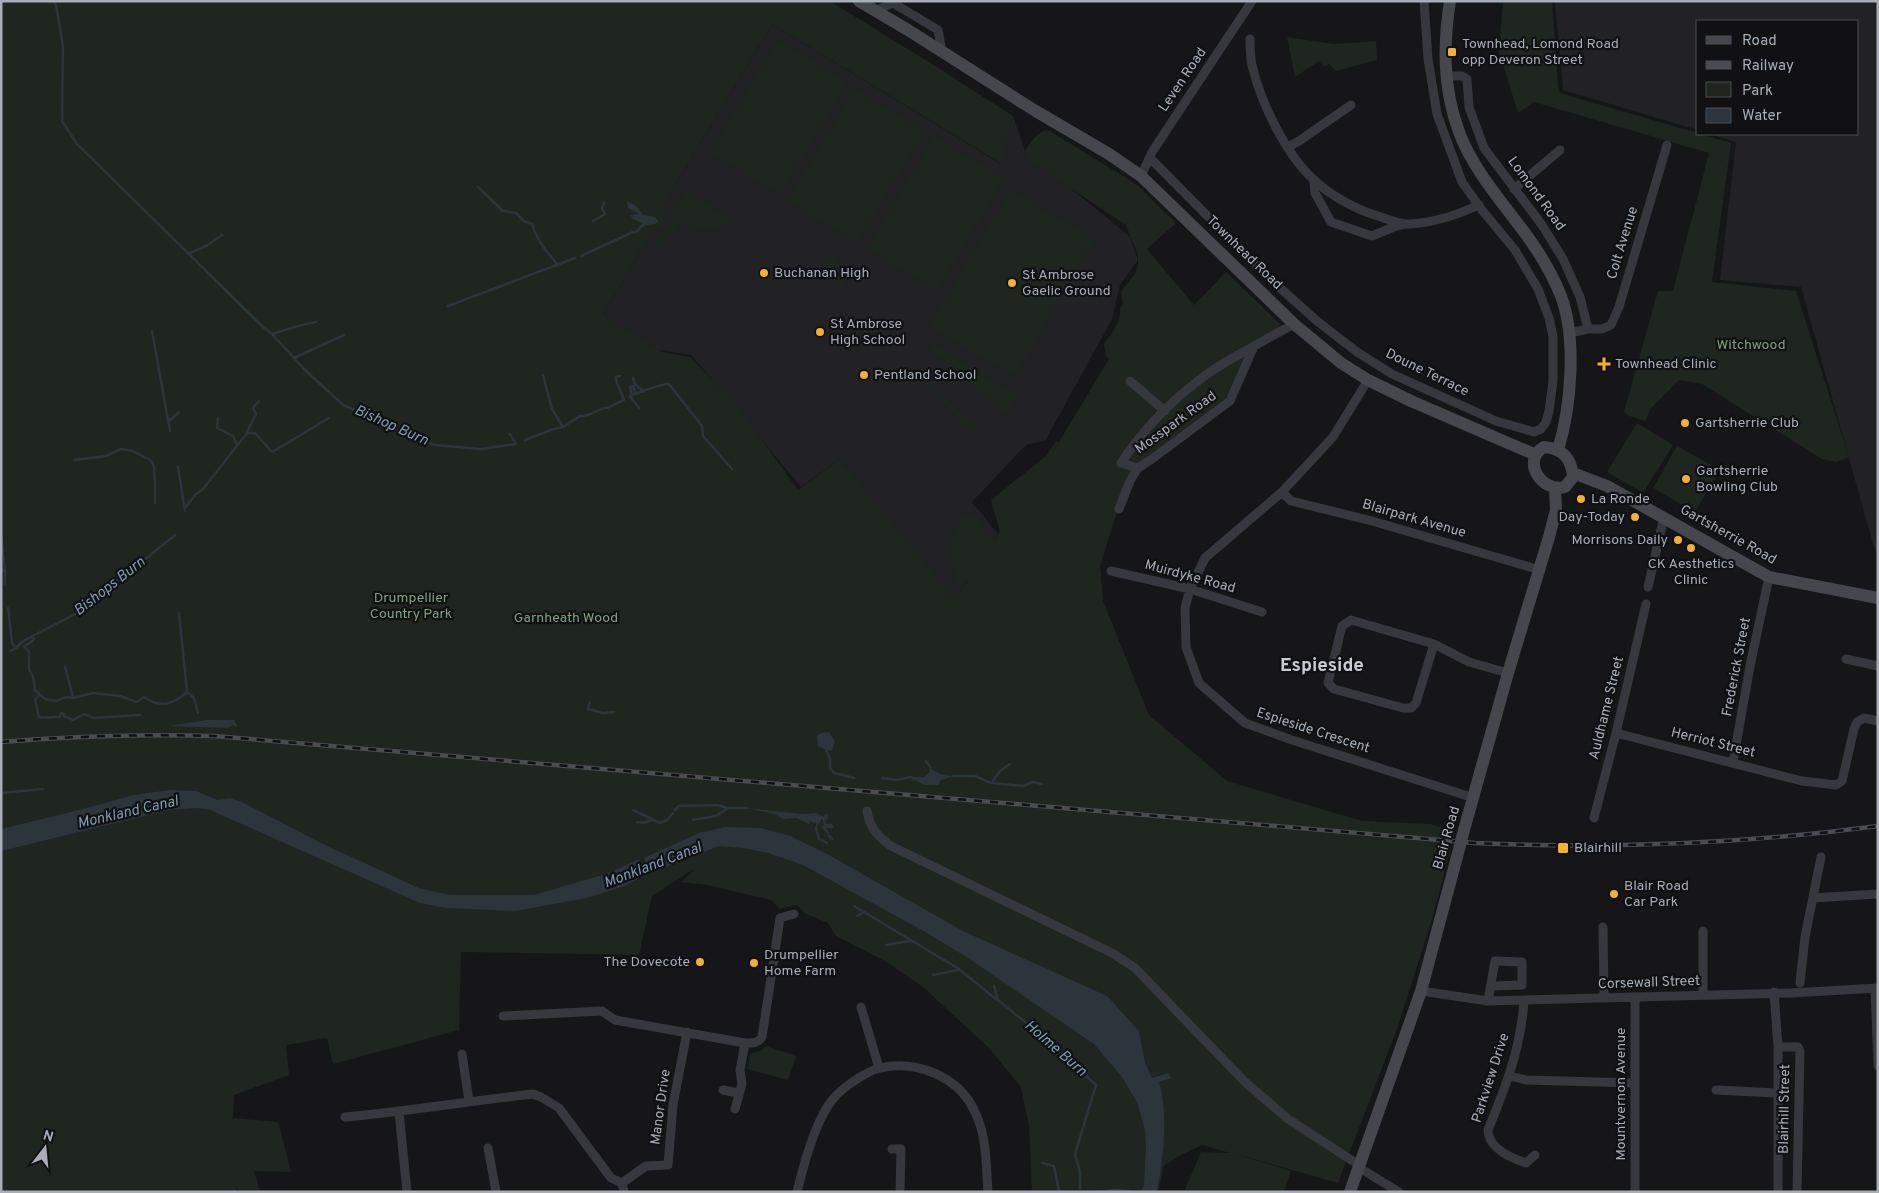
<svg xmlns="http://www.w3.org/2000/svg" width="1879" height="1193" viewBox="0 0 1879 1193" font-family="Overpass,sans-serif">
	<style>
		.built { fill: #222225 }
		.green { fill: #1e261f }
		.water { fill: #2c353c }
		.lines { fill: none; stroke-linecap: round; stroke-linejoin: round }
		.stream { stroke: #2c353c; stroke-width: 2.5 }
		.canal { stroke: #2c353c; stroke-width: 9 }
		.street { stroke: #37383d; stroke-width: 9 }
		.secondary { stroke: #45474d; stroke-width: 12 }
		.rail-casing { stroke: #4a4c52; stroke-width: 4.5 }
		.rail { stroke: #111113; stroke-width: 2.5; stroke-dasharray: 8; stroke-linecap: butt }
		.secondary-bridge { stroke: #45474d; stroke-width: 12 }
		.poi-dot { fill: #f2b134; stroke: #111113; stroke-width: 2 }
		.labels { text-anchor: middle; dominant-baseline: central; stroke-width: 4.5; stroke-linejoin: round; paint-order: stroke }
		.poi-label { font-size: 14px; fill: #a8adb8; stroke: #111113; text-anchor: start }
		.street-label { font-size: 14px; fill: #a8adb8; stroke: #111113 }
		.park-label { font-size: 14px; fill: #7fa381; stroke: #111113 }
		.water-label { font-size: 15px; font-style: italic; fill: #7f9bb3; stroke: #111113 }
		.district-label { font-size: 19px; font-weight: bold; fill: #c9ccd4; stroke: #111113 }
	</style>
	<rect width="100%" height="100%" fill="#161618"/>
	<!-- built -->
	<path class="built" d="M1555 1H1878V554L1873 544 1801 287 1720 280 1736 142 1710 134H1858V21H1698V130L1563 90Z
		M772 24 1001 164 1013 116 1025 150 1130 237 1138 260 1120 285 1112 319 1045 441 1028 444 1022 449 972 502 998 534 954 603 840 459 801 487 691 355 655 349 603 314 658 221 666 197 672 190Z"/>
	<!-- green -->
	<path class="green" d="M1 1H830L940 69 1013 116 1002 164 772 24 672 190C662 201 662 213 664 227L653 230 603 314 662 352 690 357 724 392 728 393 798 490 840 459 955 600 970 578 961 587 953 581 956 575C945 553 950 539 960 518L972 514 994 540 1000 532 991 500 1047 455 1056 441 1059 442 1109 359 1106 356 1104 344C1112 333 1121 323 1120 309L1123 305 1121 291 1135 274 1138 265V255L1126 225 1039 167 1028 158 1025 150C1031 142 1037 132 1048 130L1136 184 1176 223 1147 249 1194 305 1226 272 1281 325 1250 353 1229 396 1127 480 1100 566 1103 601 1149 715 1227 781 1362 821 1430 824 1455 832 1432 919 1398 1026 1338 1183 1232 1153 1291 1171 1284 1192H1184L1201 1152 1230 1153 1202 1145 1181 1155 1164 1166 1158 1192H1032L1029 1126 1021 1087 988 1047 923 987 885 961 836 936 828 923 804 913 797 905 779 909 772 900 707 885 682 882 694 869 652 896 639 955 461 952 459 1030 333 1064 327 1038 286 1045 289 1075 234 1095 233 1118 278 1122 291 1172 254 1171 260 1192H239L235 1185 237 1192H1Z
		M1503 1H1552L1558 87 1560 93 1731 143 1712 282 1796 291 1849 457 1836 462 1822 459 1702 384 1679 380 1651 408 1645 421 1629 416 1624 412 1658 291H1673L1709 153 1534 102 1518 113 1499 52Z
		M1287 37 1334 44 1376 41 1377 60 1336 71 1329 64 1324 67 1319 61 1295 77Z
		M778 40 848 82 780 195 710 153Z
		M855 89 925 131 857 243 787 201Z
		M934 136 1004 178 937 291 867 249Z
		M687 189 733 222C714 233 702 229 682 223L671 236 654 249 659 236 668 231 672 221 671 212Z
		M1010 190 1095 239 1015 377 929 327Z
		M833 255 842 263 835 269 846 284 842 288 824 266 825 259Z
		M933 343 974 370 1018 395 1007 414 1003 413 930 348Z
		M927 381 979 428 985 421 987 425 967 432Z
		M1637 423 1673 445 1643 493 1607 472Z
		M1677 446 1720 470 1695 512 1653 488Z
		M766 1046 796 1056 788 1080 747 1069 751 1053 760 1051Z"/>
	<!-- water -->
	<path class="water" d="M627 201 636 206 643 215 655 217 658 221 655 224 642 226 644 224 633 219 630 215 639 214 628 208Z
		M208 720H234L238 727 233 725 227 728 168 726Z
		M829 732 835 742 832 751 826 750 818 746 817 736 821 733Z
		M930 768 942 775 953 776 941 780 938 785H924L911 777H924L929 773Z
		M170 790 196 791 217 800 230 798 244 803 325 845 419 888 450 895H534L609 873 639 859 643 873 636 880 624 886 587 898 515 911 446 908 420 903 210 810 197 808 169 810 1 851V829L83 809 134 795Z
		M746 808 803 814 816 813 824 817V815L827 814 828 818 826 821 822 819 816 828V823L810 821 809 824 797 818 783 819 775 814Z
		M725 827 761 828 790 836 827 854 963 931 1107 996 1139 1031 1145 1063 1152 1078 1169 1073 1171 1078 1159 1082C1169 1116 1163 1158 1157 1192H1141L1144 1184 1146 1147 1145 1130 1137 1102 1122 1077 1094 1044 968 958 927 933 803 865 768 853 743 848 719 846 651 873 644 858 699 833Z"/>
	<g class="lines">
		<!-- stream -->
		<path class="stream" d="M53 1 56 5 63 46 62 121 77 144 264 328 272 334
			M478 187 503 211 516 213 524 221 532 224C537 241 547 252 558 265
			M593 221 605 214 602 208 604 203
			M188 254 208 245 222 235
			M581 256 633 232H636L644 224
			M448 306 575 258
			M316 322 298 326 272 334 305 370 343 405 434 445 481 449 516 444 510 434
			M152 331 170 431
			M294 358 344 335
			M543 375 552 409 563 427
			M633 378 635 384 644 392
			M632 395 630 387 633 386 636 394
			M607 408 624 400C622 392 615 384 616 377L620 376
			M639 408 630 396C637 393 664 383 669 384L702 426 703 436 732 469
			M218 418 217 428 233 436 237 445
			M168 422 179 412
			M247 432 256 414 253 408 259 401
			M525 440 551 430 563 427 580 416C589 417 598 409 605 408
			M75 460 106 456 121 449 133 451 150 460 154 466 155 485
			M178 467 185 511
			M198 493 204 488 247 433H255L271 451H274L329 418
			M155 503V485
			M185 508 196 494
			M1 535 5 569 1 572
			M5 569V584
			M8 608 12 643 16 648 23 641 81 611 175 535
			M179 613 187 692
			M32 637 34 639 30 643 24 646 29 652V669L33 677 35 690 45 699 57 701 66 697 73 698 93 693 120 696 137 702 144 697C161 709 173 704 187 692L194 698 198 713
			M10 651 16 648
			M65 667 73 697
			M39 695 35 700 39 717C45 719 53 716 60 717L61 713 64 714V716L73 720 84 714 94 718 140 715
			M590 702 588 709 603 713 614 712
			M826 750 830 759V768L834 773 854 778
			M926 761 931 768
			M953 776H975L991 783 1023 786 1033 782 1042 784
			M882 778 897 780 911 777 914 779
			M992 782 1000 771 1010 764
			M1 793 43 789
			M633 810 660 823 667 820 673 813
			M675 810 679 806 717 805 727 808H747
			M693 820 716 816 728 808
			M824 820 825 825H831L832 827H823L828 833
			M637 822 643 823 652 820
			M816 828 819 839 827 843
			M829 836 832 839
			M854 906 959 969 997 1000
			M857 916 865 912
			M886 945 910 941
			M933 975 958 970
			M994 986 998 1000 1041 1035 1096 1085 1075 1154 1080 1172V1192
			M1042 1163 1054 1166 1059 1192
			M1101 1192 1114 1190 1129 1191"/>
		<!-- canal -->
		<path class="canal" d="M632 873 660 863"/>
		<!-- street -->
		<path class="street" d="M875 11 893 3 938 30 942 51
			M1250 39C1250 49 1250 60 1253 69 1262 105 1286 154 1313 179 1328 194 1355 209 1375 215 1385 218 1398 224 1409 224 1433 223 1457 215 1479 205
			M1446 76H1462L1467 79 1469 107 1484 148 1542 225 1563 259 1580 297 1588 329 1569 333
			M1288 147 1299 141 1351 105
			M1150 158 1269 278 1317 321 1357 352 1392 374 1496 421 1534 432 1541 429 1546 422 1549 411 1553 381V336L1549 318 1538 289 1515 250 1482 210 1462 182 1437 114 1428 59 1424 1
			M1141 176 1152 152 1252 1
			M1314 181 1315 193 1331 222 1372 236 1394 227 1406 224
			M1514 189 1560 150
			M1588 329H1602L1611 325 1619 307 1667 145
			M1368 380 1333 437 1282 492 1205 558 1190 589 1185 608 1186 647 1199 683 1245 723 1292 740 1474 798
			M1130 381 1165 411
			M1138 468 1121 463C1141 433 1169 403 1198 381 1215 367 1235 357 1254 346
			M1282 492 1291 501 1372 521 1540 570
			M1119 509 1130 481 1138 468 1152 459 1230 401 1254 346 1294 324
			M1111 571 1190 589 1262 612
			M1648 587 1664 517
			M1434 644 1416 703 1411 708H1403L1334 689 1328 683 1342 626 1351 620 1434 644 1469 662 1508 673
			M1846 659 1878 666
			M1616 733 1802 781 1836 785 1842 781 1854 729 1857 722 1864 718 1878 721
			M1733 762 1750 666 1769 577
			M867 811C870 828 877 836 891 846L1112 953 1135 968 1245 1082 1288 1119 1359 1165
			M1594 818 1616 733 1646 604
			M1813 898 1878 894
			M1603 927 1604 998
			M1800 983 1805 937 1821 857
			M1875 988 1878 1066
			M1421 991 1488 1001 1791 993 1878 988
			M1774 992 1778 1047V1192
			M1703 995V931
			M1635 997V1192
			M1524 1000C1521 1048 1506 1086 1488 1130 1488 1148 1511 1158 1526 1163L1535 1155
			M1488 1001 1495 961 1522 962V985L1491 986
			M861 1007 879 1068
			M503 1016 602 1011 615 1020 745 1043 740 1070 742 1084 735 1109
			M745 1043C752 1043 757 1044 762 1037L780 918 794 914
			M1778 1047H1798L1800 1051 1797 1192
			M462 1054 469 1101
			M1510 1076 1526 1080 1635 1083
			M723 1090 738 1093
			M1716 1090 1777 1093
			M399 1112 407 1192
			M345 1117C408 1111 470 1101 533 1094L541 1097 559 1108 611 1178 622 1183 624 1192
			M488 1148 496 1192
			M892 1149H901L900 1192
			M1358 1167 1399 1192
			M622 1183 646 1166 668 1165 673 1105 687 1032
			M797 1192C803 1167 816 1119 833 1099 842 1088 865 1072 880 1068 916 1060 958 1076 974 1110 987 1135 986 1164 988 1192"/>
		<!-- secondary -->
		<path class="secondary" d="M859 1 908 30 1034 110 1109 154 1141 176 1294 324 1341 363 1368 380 1411 401 1536 455
			M1450 1C1443 46 1443 88 1459 132 1474 172 1505 205 1530 240 1542 257 1553 276 1561 296 1577 339 1571 407 1558 450
			M1544 447C1562 448 1572 459 1573 477L1565 487C1541 493 1521 460 1544 447Z
			M1573 473 1607 486 1769 577 1878 598
			M1464 830 1508 673 1549 537 1556 510 1555 489
			M1350 1192 1421 991 1457 857"/>
		<defs>
			<path id="rail" d="M1 742C73 736 143 734 214 736L1475 843C1610 849 1744 844 1878 826"/>
		</defs>
		<!-- rail casing -->
		<use href="#rail" class="rail-casing"/>
		<!-- rail -->
		<use href="#rail" class="rail"/>
		<!-- secondary-bridge -->
		<path class="secondary-bridge" d="M1457 857 1464 830"/>
	</g>
	<!-- markers -->
	<g class="poi-dot">
		<rect x="1447" y="47" width="10" height="10" rx="2.5"/>
		<circle cx="764" cy="273" r="5"/>
		<circle cx="1012" cy="283" r="5"/>
		<circle cx="820" cy="332" r="5"/>
		<path d="M1601.5 356.5h5v5h5v5h-5v5h-5v-5h-5v-5h5z"/>
		<circle cx="864" cy="375" r="5"/>
		<circle cx="1685" cy="423" r="5"/>
		<circle cx="1686" cy="479" r="5"/>
		<circle cx="1581" cy="499" r="5"/>
		<circle cx="1635" cy="517" r="5"/>
		<circle cx="1678" cy="540" r="5"/>
		<circle cx="1691" cy="548" r="5"/>
		<rect x="1557" y="842" width="12" height="12" rx="2.5"/>
		<circle cx="1614" cy="894" r="5"/>
		<circle cx="700" cy="962" r="5"/>
		<circle cx="754" cy="963" r="5"/>
	</g>
	<g class="labels">
		<!-- poi labels -->
		<g class="poi-label">
			<text x="1462" y="44">Townhead, Lomond Road<tspan x="1462" dy="16">opp Deveron Street</tspan></text>
			<text x="774" y="273">Buchanan High</text>
			<text x="1022" y="275">St Ambrose<tspan x="1022" dy="16">Gaelic Ground</tspan></text>
			<text x="830" y="324">St Ambrose<tspan x="830" dy="16">High School</tspan></text>
			<text x="1615" y="364">Townhead Clinic</text>
			<text x="874" y="375">Pentland School</text>
			<text x="1695" y="423">Gartsherrie Club</text>
			<text x="1696" y="471">Gartsherrie<tspan x="1696" dy="16">Bowling Club</tspan></text>
			<text x="1591" y="499">La Ronde</text>
			<text x="1625" y="517" text-anchor="end">Day-Today</text>
			<text x="1668" y="540" text-anchor="end">Morrisons Daily</text>
			<text x="1691" y="564" text-anchor="middle">CK Aesthetics<tspan x="1691" dy="16">Clinic</tspan></text>
			<text x="1574" y="848">Blairhill</text>
			<text x="1624" y="886">Blair Road<tspan x="1624" dy="16">Car Park</tspan></text>
			<text x="764" y="955">Drumpellier<tspan x="764" dy="16">Home Farm</tspan></text>
			<text x="690" y="962" text-anchor="end">The Dovecote</text>
		</g>
		<!-- street labels -->
		<g class="street-label">
			<text transform="translate(1183 80) rotate(-56)">Leven Road</text>
			<text transform="translate(1536 194) rotate(54)">Lomond Road</text>
			<text transform="translate(1623 243) rotate(-73)">Colt Avenue</text>
			<text transform="translate(1244 253) rotate(44)">Townhead Road</text>
			<text transform="translate(1427 373) rotate(26)">Doune Terrace</text>
			<text transform="translate(1176 423) rotate(-36)">Mosspark Road</text>
			<text transform="translate(1414 519) rotate(16)">Blairpark Avenue</text>
			<text transform="translate(1728 535) rotate(29)">Gartsherrie Road</text>
			<text transform="translate(1190 577) rotate(15)">Muirdyke Road</text>
			<text transform="translate(1737 667) rotate(-79)">Frederick Street</text>
			<text transform="translate(1607 708) rotate(-76)">Auldhame Street</text>
			<text transform="translate(1313 731) rotate(18)">Espieside Crescent</text>
			<text transform="translate(1713 743) rotate(14)">Herriot Street</text>
			<text transform="translate(1447 838) rotate(-74)">Blair Road</text>
			<text transform="translate(1649 983) rotate(-2)">Corsewall Street</text>
			<text transform="translate(1491 1078) rotate(-72)">Parkview Drive</text>
			<text transform="translate(1621 1094) rotate(-90)">Mountvernon Avenue</text>
			<text transform="translate(661 1107) rotate(-82)">Manor Drive</text>
			<text transform="translate(1785 1109) rotate(-89)">Blairhill Street</text>
		</g>
		<!-- park labels -->
		<g class="park-label">
			<text x="1751" y="345">Witchwood</text>
			<text x="411" y="598">Drumpellier<tspan x="411" dy="16">Country Park</tspan></text>
			<text x="566" y="618">Garnheath Wood</text>
		</g>
		<!-- water labels -->
		<g class="water-label">
			<text transform="translate(391 426) rotate(24)">Bishop Burn</text>
			<text transform="translate(110 587) rotate(-38)">Bishops Burn</text>
			<text transform="translate(128 813) rotate(-13)">Monkland Canal</text>
			<text transform="translate(653 866) rotate(-21)">Monkland Canal</text>
			<text transform="translate(1055 1049) rotate(41)">Holme Burn</text>
		</g>
		<!-- district labels -->
		<g class="district-label">
			<text x="1322" y="666">Espieside</text>
		</g>
	</g>
	<!-- border -->
	<rect width="1879" height="1193" fill="none" stroke="#a8adb8" stroke-width="5"/>
	<!-- legend -->
	<rect x="1696" y="20" width="162" height="115" fill="#111113" stroke="#4d4f55"/>
	<rect x="1706" y="36" width="25" height="8" fill="#45474d" stroke="#4d4f55"/>
	<text x="1742" y="45" font-size="15" fill="#a8adb8">Road</text>
	<rect x="1706" y="61" width="25" height="8" fill="#4a4c52" stroke="#4d4f55"/>
	<text x="1742" y="70" font-size="15" fill="#a8adb8">Railway</text>
	<rect x="1706" y="82" width="25" height="15" fill="#1e261f" stroke="#4d4f55"/>
	<text x="1742" y="95" font-size="15" fill="#a8adb8">Park</text>
	<rect x="1706" y="108" width="25" height="15" fill="#2c353c" stroke="#4d4f55"/>
	<text x="1742" y="120" font-size="15" fill="#a8adb8">Water</text>
	<!-- north arrow -->
	<g transform="translate(45 1148) rotate(16)" stroke="#111113" stroke-width="4" paint-order="stroke">
	<path d="M0-4L9 19L0 12L-9 19Z" fill="#a8adb8"/>
	<text y="-8" font-size="14" font-weight="bold" text-anchor="middle" fill="#a8adb8">N</text>
	</g>
</svg>
